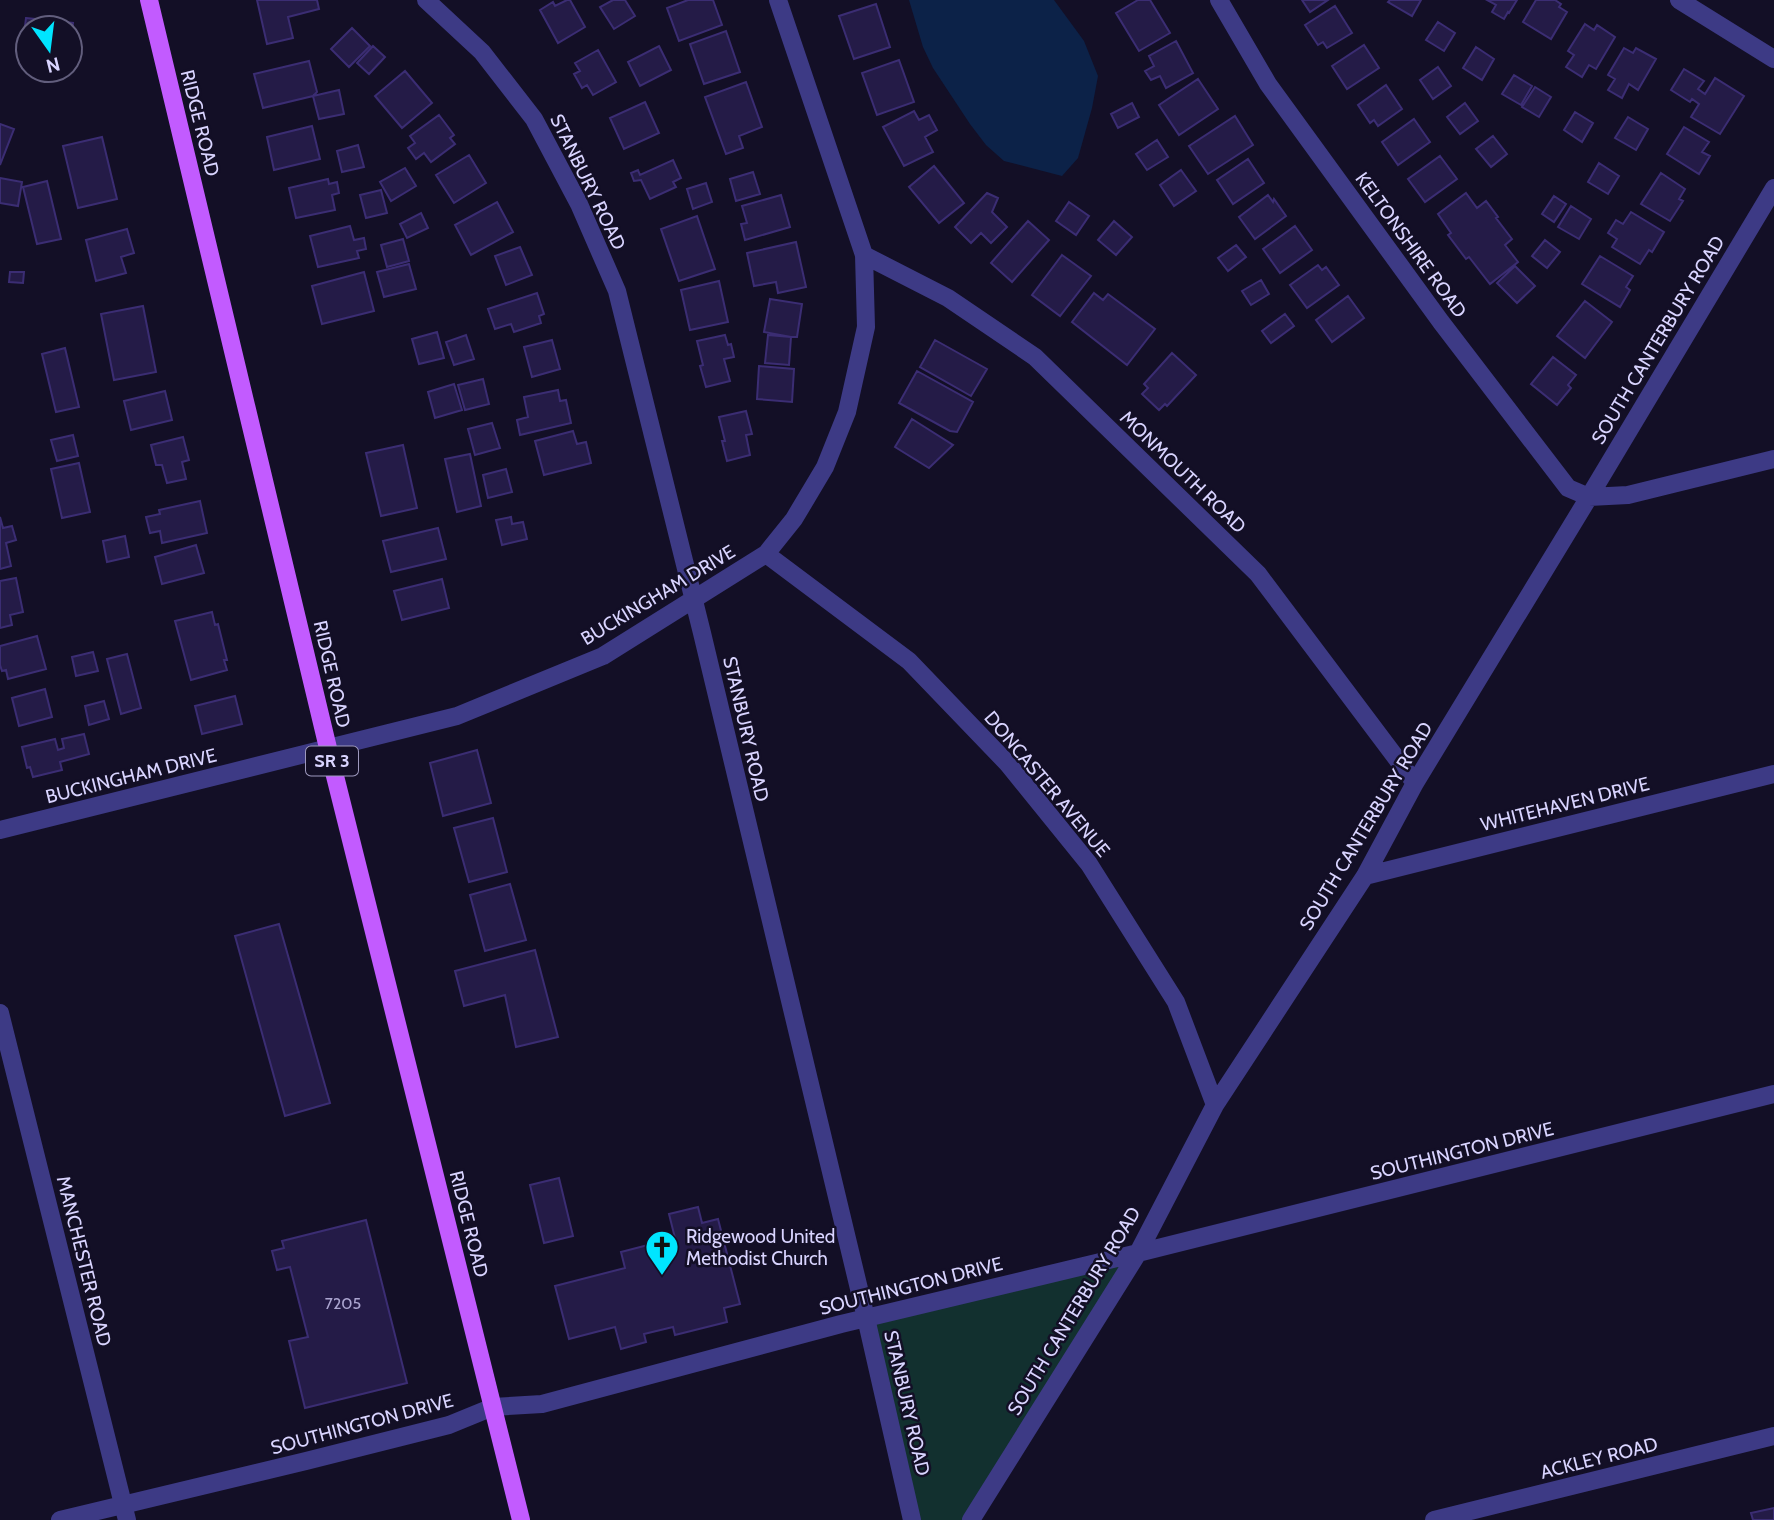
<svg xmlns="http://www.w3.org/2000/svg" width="1774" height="1520" viewBox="0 0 1774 1520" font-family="Cabin,sans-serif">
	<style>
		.green { fill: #12302f }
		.water { fill: #0c2248 }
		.building { fill: #241b47; stroke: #3b2d73; stroke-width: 2 }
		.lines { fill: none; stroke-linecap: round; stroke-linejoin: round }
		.minor { stroke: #3d3a85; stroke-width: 18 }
		.primary { stroke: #c25bff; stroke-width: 18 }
		.labels { text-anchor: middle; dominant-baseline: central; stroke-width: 5; stroke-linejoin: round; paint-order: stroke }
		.number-label { font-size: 16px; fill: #aca6d1 }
		.shield { fill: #130f26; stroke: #9e99be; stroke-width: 2 }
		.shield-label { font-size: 18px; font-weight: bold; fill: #d9d4ff }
		.street-label { font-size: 19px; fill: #d9d4ff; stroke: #130f26 }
		.poi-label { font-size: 19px; fill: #d9d4ff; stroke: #130f26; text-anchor: start }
	</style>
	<rect width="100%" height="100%" fill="#130f26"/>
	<!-- green -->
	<path class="green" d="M1138 1253 971 1520H912L866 1318Z"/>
	<!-- water -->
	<path class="water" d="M909 0H1054L1084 41 1098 76 1092 108 1078 158 1062 176 1004 161 986 145 970 124 933 68 923 47Z"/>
	<!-- building -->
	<path class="building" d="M257 0H317L319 9 288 17 293 38 267 44Z
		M567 0H570L585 27 558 43 540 10 553 2 555 6Z
		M613 0H625L635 16 614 29 600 7Z
		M688 0H713L722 25 679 41 667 8Z
		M1138 0H1150L1170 33 1139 51 1116 13Z
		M1302 0H1328L1310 12Z
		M1390 0H1421L1412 16 1388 2Z
		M1487 0H1517L1509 13 1508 12 1504 19 1492 12 1496 5Z
		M1536 0H1555L1561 4 1559 7 1567 12 1551 39 1523 22Z
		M876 4 890 47 854 59 839 16Z
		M1335 6 1352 33 1327 48 1323 42 1318 45 1305 25Z
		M26 18 73 23 70 50V28H28V50H22Z
		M1438 22 1455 33 1444 51 1426 40Z
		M1585 24 1594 30 1597 25 1615 37 1596 69 1589 65 1582 77 1566 67 1574 55 1568 51Z
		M352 28 370 46 349 67 331 49Z
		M726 31 740 72 704 84 690 44Z
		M1176 41 1193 73 1166 88 1160 76 1151 80 1145 71 1154 66 1149 56Z
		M1364 45 1379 68 1347 89 1332 66Z
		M373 46 385 57 369 74 357 63Z
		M659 46 671 70 640 86 628 62Z
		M1476 47 1494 59 1482 80 1463 68Z
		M1624 48 1633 53 1636 48 1656 59 1638 90 1629 84 1622 98 1608 90 1615 79 1608 75Z
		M598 50 616 82 593 95 587 85 582 88 574 74 580 71 575 63Z
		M899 60 914 102 877 115 862 73Z
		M309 61 317 92 313 96 263 108 254 74Z
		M1438 67 1451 86 1433 99 1420 80Z
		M1684 69 1704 81 1698 89 1705 94 1715 78 1744 96 1720 134 1691 117 1699 104 1692 99 1690 102 1671 90Z
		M405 71 432 103 402 128 375 96Z
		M1514 75 1532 86 1521 105 1502 94Z
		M1198 79 1218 109 1179 135 1159 105Z
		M746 82 762 127 739 136 743 148 726 154 705 97Z
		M1386 85 1402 109 1378 126 1374 120 1370 123 1358 105Z
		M1535 87 1551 97 1539 117 1522 107Z
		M339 90 344 114 319 119 313 96Z
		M645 102 659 133 624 149 610 118Z
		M1132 103 1139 117 1118 128 1111 114Z
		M1465 103 1478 121 1460 134 1447 117Z
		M914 111 919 120 929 115 937 130 925 137 933 152 904 166 883 127Z
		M1575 112 1593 123 1582 142 1564 130Z
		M439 115 454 135 450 138 455 144 431 162 424 153 416 159 408 148 415 143 410 136Z
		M1235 116 1253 145 1208 174 1189 146Z
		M1628 117 1648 129 1636 150 1615 138Z
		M1414 119 1430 142 1398 165 1382 142Z
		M0 124 14 129 0 165Z
		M312 126 320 159 274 170 267 137Z
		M1684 127 1709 142 1702 152 1710 156 1699 174 1667 154Z
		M1493 136 1507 154 1491 167 1476 149Z
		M102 137 117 199 78 208 63 146Z
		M1157 140 1168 157 1147 170 1136 154Z
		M358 145 364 167 342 172 337 151Z
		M469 155 486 183 454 203 436 175Z
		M1440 156 1457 179 1425 202 1408 179Z
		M1248 159 1264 183 1233 204 1217 180Z
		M673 160 681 178 673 182 676 187 650 199 641 180 634 181 631 173 638 170 640 175Z
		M1599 163 1619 176 1608 194 1588 182Z
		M934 166 964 203 939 223 909 187Z
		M405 168 416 186 391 201 380 182Z
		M1181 170 1196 191 1174 206 1160 185Z
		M753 172 760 194 736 201 730 179Z
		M1661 173 1685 189 1679 199 1683 201 1670 221 1641 204Z
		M0 178 22 182 18 206 0 203Z
		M328 179 329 184 337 182 339 193 332 195 335 210 296 218 289 188Z
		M47 181 61 239 37 244 23 187Z
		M706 183 712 202 693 209 687 189Z
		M381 190 387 213 366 218 360 195Z
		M987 193 998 198 992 212 1007 227 991 243 981 233 971 243 955 227Z
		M1466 193 1477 208 1486 201 1498 217 1496 218 1512 239 1505 245 1518 262 1490 284 1469 257 1466 259 1448 235 1451 233 1438 214Z
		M781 195 790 227 745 240 741 224 747 223 742 206Z
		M1268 195 1273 202 1274 199 1286 216 1255 239 1239 217Z
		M1554 196 1566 204 1554 222 1542 214Z
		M497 202 513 232 471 255 455 225Z
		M1069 202 1089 216 1076 235 1056 221Z
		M1571 206 1591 219 1579 239 1558 227Z
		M1631 212 1664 232 1652 252 1649 250 1640 264 1612 247 1617 239 1608 233 1616 220 1623 224Z
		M421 213 428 228 407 238 400 224Z
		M697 216 715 269 679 281 661 229Z
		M1028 221 1049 240 1012 282 991 263Z
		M1114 221 1132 237 1116 255 1098 240Z
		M350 226 354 240 364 238 366 249 357 251 359 258 318 267 310 236Z
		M1295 226 1312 250 1280 273 1263 249Z
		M127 229 134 253 121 257 126 273 96 281 86 240Z
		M403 239 409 261 387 267 381 245Z
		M1545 240 1560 252 1547 268 1532 256Z
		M796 242 806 287 778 293 776 282 754 286 747 253Z
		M1236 245 1246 257 1228 271 1218 258Z
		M520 247 532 275 506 285 495 256Z
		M1062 255 1091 276 1060 316 1032 295Z
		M1600 256 1633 276 1626 287 1630 290 1620 307 1582 284Z
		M409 264 416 289 384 297 377 272Z
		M1318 265 1322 270 1326 267 1339 285 1307 308 1290 285Z
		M1515 266 1535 286 1517 303 1497 283Z
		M10 272H24L23 283 9 282Z
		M364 272 374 311 322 324 312 286Z
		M1261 280 1269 294 1251 305 1242 291Z
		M719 281 728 322 690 330 681 290Z
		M537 293 544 314 539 316 541 323 514 332 511 324 495 329 488 309Z
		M1094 293 1103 300 1108 294 1155 329 1127 365 1072 322Z
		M1348 296 1364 318 1332 342 1316 320Z
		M770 299 802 304 797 337H791L764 332Z
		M1585 301 1612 322 1585 358 1557 336Z
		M143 306 156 372 114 380 101 314Z
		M1285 314 1294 326 1271 343 1262 331Z
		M437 332 444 358 419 364 412 339Z
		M466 335 474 359 454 365 446 342Z
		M725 335 728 345 731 344 734 357 724 359 730 381 706 387 700 366 703 365 697 341Z
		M768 335 791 337 789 365 765 363Z
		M552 340 560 369 532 377 524 347Z
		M935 340 987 369 971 396 920 367Z
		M65 348 79 407 56 412 42 354Z
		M1172 353 1196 375 1167 406 1165 404 1159 410 1142 394 1148 388 1144 384Z
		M1553 357 1576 375 1568 385 1571 388 1557 405 1531 384Z
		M759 366 794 369 792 402 757 399Z
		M917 371 973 402 957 432 950 431 899 403Z
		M483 379 489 404 465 410 458 385Z
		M454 384 462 410 435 418 428 392Z
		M558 390 560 401 566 400 571 423 520 435 517 420 528 417 524 397Z
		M165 391 172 420 131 430 124 401Z
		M746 411 752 434 746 435 750 455 727 461 722 441H725L719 417Z
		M912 419 953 445 929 468 895 447Z
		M492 423 500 448 475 455 468 429Z
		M573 431 577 444 586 442 591 463 544 475 535 441Z
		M73 435 78 456 57 461 51 440Z
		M183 437 189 460 182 462 186 479 167 483 162 465H156L151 445Z
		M403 445 417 508 381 516 366 453Z
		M470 454 481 506 457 512 445 459Z
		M79 463 90 512 62 518 51 469Z
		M506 469 512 492 488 498 483 475Z
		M200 501 207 533 162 543 160 531 150 533 146 517 160 514 159 510Z
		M0 517 3 528 12 526 16 540 6 543 11 566 0 569Z
		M511 517 512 524 523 522 527 539 502 545 496 520Z
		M438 528 446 559 391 572 383 541Z
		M125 536 129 557 107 562 103 541Z
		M196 545 204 573 162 584 155 557Z
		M16 578 23 612 10 615 12 625 0 628V581Z
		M442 579 449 608 402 620 394 591Z
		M212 612 215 625 218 624 227 660H224L227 670 191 680 175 621Z
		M37 636 46 669 8 679 6 670 2 671 0 665V646Z
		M93 652 98 671 76 676 72 657Z
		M127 654 141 708 121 714 107 659Z
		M45 689 52 717 19 726 12 698Z
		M235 696 242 724 202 734 195 706Z
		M104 701 109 719 89 725 85 706Z
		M84 734 89 754 60 762 62 770 33 777 30 767 27 768 22 747 55 739 58 750 64 748 62 739Z
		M477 750 491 803 443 816 430 763Z
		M493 818 507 872 469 882 454 828Z
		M510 884 526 940 485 951 470 895Z
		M279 924 330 1103 285 1116 235 936Z
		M535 950 558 1037 516 1047 505 995 464 1006 455 971Z
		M559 1178 573 1236 544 1243 530 1185Z
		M698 1207 702 1223 718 1219 740 1304 724 1308 727 1322 675 1335 673 1327 644 1334 646 1342 621 1349 615 1327 569 1339 555 1286 625 1268 621 1252 675 1238 669 1214Z
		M366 1220 407 1383 305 1408 289 1341 308 1337 290 1267 277 1270 272 1251 284 1248 282 1241Z
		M1774 1508V1520H1753L1751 1513Z"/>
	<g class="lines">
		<!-- minor -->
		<path class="minor" d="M426 0 482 52 534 119 579 204 617 291 702 633 866 1318 912 1520
			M1219 0 1268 84 1441 322 1568 488 1589 497 1628 495 1774 459
			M1679 0 1774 59
			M864 255 948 298 1035 357 1258 574 1415 783
			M766 554 909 661 1008 764 1089 864 1176 1002 1215 1105
			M0 830 457 716 603 656 766 554 794 519 825 467 847 412 866 327 864 255 778 0
			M1365 876 1774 774
			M0 1013 127 1520
			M60 1520 306 1461 449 1425 493 1407 542 1404 841 1324 1138 1253 1774 1094
			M971 1520 1138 1253 1215 1105 1365 876 1415 783 1589 497 1774 188
			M1434 1520 1774 1436"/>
		<!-- primary -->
		<path class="primary" d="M149 0 328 748 521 1520"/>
	</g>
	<!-- icons -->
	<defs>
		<symbol id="church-pin" viewBox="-11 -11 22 30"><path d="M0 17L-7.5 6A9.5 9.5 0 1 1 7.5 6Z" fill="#00e5ff" stroke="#130f26"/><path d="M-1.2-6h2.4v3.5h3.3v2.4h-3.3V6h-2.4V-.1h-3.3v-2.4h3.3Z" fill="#111"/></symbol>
	</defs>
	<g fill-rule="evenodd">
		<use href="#church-pin" x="643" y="1228" width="38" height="52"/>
	</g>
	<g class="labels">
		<!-- number labels -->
		<g class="number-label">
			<text x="343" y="1303">7205</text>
		</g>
		<!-- shield labels -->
		<rect class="shield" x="306" y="746.5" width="52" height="29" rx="5"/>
		<g class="shield-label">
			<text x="332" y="761">SR 3</text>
		</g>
		<!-- street labels -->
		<g class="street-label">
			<text transform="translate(200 123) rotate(76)">RIDGE ROAD</text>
			<text transform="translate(588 182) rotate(64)">STANBURY ROAD</text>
			<text transform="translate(1411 245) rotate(54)">KELTONSHIRE ROAD</text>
			<text transform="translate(1658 340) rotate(-59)">SOUTH CANTERBURY ROAD</text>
			<text transform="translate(1183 472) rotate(44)">MONMOUTH ROAD</text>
			<text transform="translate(658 595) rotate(-31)">BUCKINGHAM DRIVE</text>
			<text transform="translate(332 674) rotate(77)">RIDGE ROAD</text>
			<text transform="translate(746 729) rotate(77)">STANBURY ROAD</text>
			<text transform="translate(131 776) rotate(-14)">BUCKINGHAM DRIVE</text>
			<text transform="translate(1047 784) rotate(50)">DONCASTER AVENUE</text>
			<text transform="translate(1565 804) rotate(-14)">WHITEHAVEN DRIVE</text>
			<text transform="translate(1366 826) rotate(-59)">SOUTH CANTERBURY ROAD</text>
			<text transform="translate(1462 1151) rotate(-14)">SOUTHINGTON DRIVE</text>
			<text transform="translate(469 1224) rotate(76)">RIDGE ROAD</text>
			<text transform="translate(84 1261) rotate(76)">MANCHESTER ROAD</text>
			<text transform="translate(911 1286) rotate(-14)">SOUTHINGTON DRIVE</text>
			<text transform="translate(1074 1311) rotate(-59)">SOUTH CANTERBURY ROAD</text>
			<text transform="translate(907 1403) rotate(77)">STANBURY ROAD</text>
			<text transform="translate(362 1424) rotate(-15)">SOUTHINGTON DRIVE</text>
			<text transform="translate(1599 1458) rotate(-14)">ACKLEY ROAD</text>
		</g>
		<!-- poi labels -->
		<g class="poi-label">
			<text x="686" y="1236">Ridgewood United<tspan x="686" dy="22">Methodist Church</tspan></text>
		</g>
	</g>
	<!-- north arrow -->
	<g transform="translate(49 49) rotate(166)"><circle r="33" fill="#130f26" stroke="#625e7d" stroke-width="2"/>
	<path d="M0-5L12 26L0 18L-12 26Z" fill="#00e5ff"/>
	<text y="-10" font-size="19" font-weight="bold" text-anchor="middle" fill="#d9d4ff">N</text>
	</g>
</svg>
